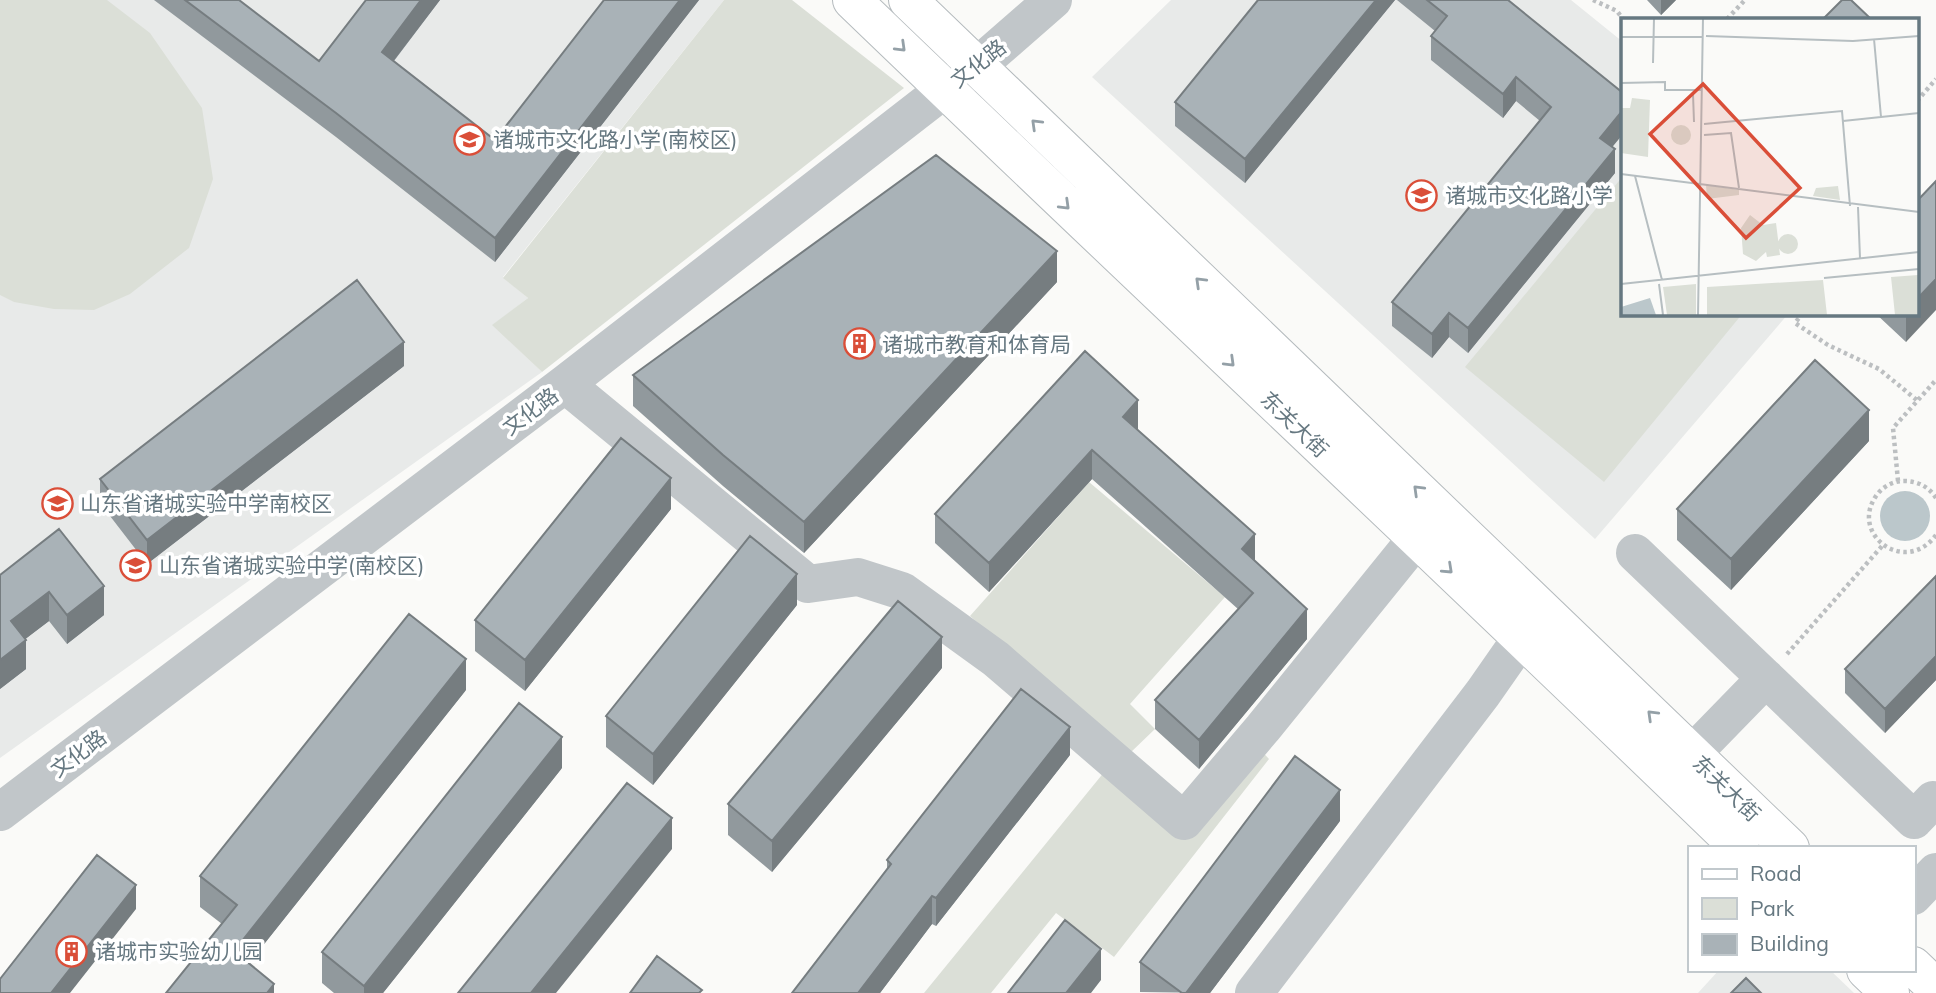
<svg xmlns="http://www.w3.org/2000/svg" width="1936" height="993" viewBox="0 0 1936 993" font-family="Mulish,'Noto Sans SC',sans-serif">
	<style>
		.built { fill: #e8eae9 }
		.green { fill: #dbdfd7 }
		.water { fill: #bbc7cb }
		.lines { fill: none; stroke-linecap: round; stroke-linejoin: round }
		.major-casing { stroke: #b5bbbe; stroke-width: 40 }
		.path { stroke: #bcbfc1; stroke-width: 4.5; stroke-dasharray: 3.5 3.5; stroke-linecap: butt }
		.minor { stroke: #c1c6c9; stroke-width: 38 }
		.major { stroke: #fff; stroke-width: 38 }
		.wall { fill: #91999d }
		.shaded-wall { fill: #767d80 }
		.building { fill: #a9b2b7; stroke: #767d80; stroke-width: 2 }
		.oneway { stroke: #94a0a7 }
		.labels { text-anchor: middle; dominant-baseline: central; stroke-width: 7; stroke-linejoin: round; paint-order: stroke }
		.street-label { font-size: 21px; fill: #667881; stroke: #fff }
		.poi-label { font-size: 21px; fill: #667881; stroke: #fff; text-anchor: start }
		.inset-road { fill: none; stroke: #b6bec1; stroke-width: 2 }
		.view { fill: #da4e38; fill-opacity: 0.15; stroke: #da4e38; stroke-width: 3.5 }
		.inset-edge { fill: none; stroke: #667881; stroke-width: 3.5 }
	</style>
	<rect width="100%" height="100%" fill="#fafaf8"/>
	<!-- built -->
	<path class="built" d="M0 0H724L503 277 528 298 493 325 542 372 0 758Z
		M1171 0H1571L1623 42V313H1789L1595 539 1092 77Z
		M1719 970H1830L1854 993H1698Z"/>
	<!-- green -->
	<path class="green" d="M0 0H107L150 33 202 108 213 179 189 248 130 294 94 310 54 309 14 302 0 295Z
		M724 0H792L904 88 542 372 492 325 528 298 503 278Z
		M1623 176V313H1743L1604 482 1465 367Z
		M1089 482 1225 597 1130 704 1155 729 1129 754 970 616Z
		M1252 741 1269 759 1114 957 1056 913 991 993H924L1114 760 1184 821Z"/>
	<!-- water -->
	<path class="water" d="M1880 516a25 25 0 1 1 50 0a25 25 0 1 1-50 0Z"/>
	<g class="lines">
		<defs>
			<path id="major" d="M852 0C1147 284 1446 563 1740 848
				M908 0 1790 848
				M1913 966 1936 988
				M1866 970 1890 993"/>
		</defs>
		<!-- major casing -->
		<use href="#major" class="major-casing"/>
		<!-- path -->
		<path class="path" d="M1593 0 1617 11 1623 19
			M1727 19 1745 0
			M1917 101 1936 79
			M1803 313 1795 323 1828 345 1879 369 1918 401
			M1898 481 1893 428 1936 380
			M1936 498C1929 487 1918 481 1904 481 1893 481 1882 487 1876 496 1849 535 1906 576 1936 535
			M1787 654 1883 545"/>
		<!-- minor -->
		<path class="minor" d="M565 384 808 584 858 577 902 591 996 659 1184 821 1263 728 1416 539
			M1635 553 1914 820 1933 800
			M1692 754 1766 678
			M0 812 565 384 945 89 976 67 1053 0
			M1913 896 1936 872
			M1254 993 1483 693 1522 637"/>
		<!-- major -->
		<use href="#major" class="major"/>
	</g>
	<!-- wall -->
	<path class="wall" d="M154 0H239L319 61 366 0H440L394 61 495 140 604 0H699L495 262 336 137Z
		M1258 0H1395L1245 183 1175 126V102Z
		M1397 0H1508L1612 147 1615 173 1468 353 1449 337 1432 358 1392 326V302L1540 121 1516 101 1503 118 1431 60V36L1435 31Z
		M1647 0H1676L1661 15Z
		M1057 282 804 553 723 486 633 406V375Z
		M1875 313H1917L1906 342Z
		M404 366 147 564 100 503V479Z
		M1138 429V430L1255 562 1307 639 1199 769 1155 729V700L1238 609 1092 479 989 592 935 543V514Z
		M1869 441 1731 590 1677 540V509Z
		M671 509 525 691 475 651V620Z
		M59 529 104 615 67 644 49 621 25 639 26 669 0 689Z
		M1936 576V680L1885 733 1845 693V669Z
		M797 605 653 785 606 747V716Z
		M942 668 772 872 728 835V804Z
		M466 690 249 963 274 993H166L222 924 200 907V876Z
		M1070 755 936 926 932 924 880 993H792L887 869V860Z
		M562 768 383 993H334L322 983V952Z
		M1340 821 1210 993 1140 992V962Z"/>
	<!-- shaded-wall -->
	<path class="shaded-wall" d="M421 0H440L382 76V52Z
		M680 0H699L495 262V238Z
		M1376 0H1395L1245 183V159Z
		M1661 0H1676L1661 15Z
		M1516 77V101L1503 118V94Z
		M1623 110V134L1600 162V138Z
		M1615 149V173L1468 353V328Z
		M1057 251V282L804 553V522Z
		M1936 279V310L1906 342V313H1917V299Z
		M1449 313V337L1432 358V334Z
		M404 342V366L147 564V540Z
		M1138 400V429L1123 446V417Z
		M1869 410V441L1731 590V559Z
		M1092 450V479L989 592V563Z
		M671 478V509L525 691V660Z
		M1255 534V563L1242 549Z
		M797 574V605L653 785V754Z
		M104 586V615L67 644V615Z
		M49 592V621L11 650V621Z
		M1307 609V639L1199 769V740Z
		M942 637V668L772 872V841Z
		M26 640V669L0 689V660Z
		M1936 656V680L1885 733V709Z
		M466 659V690L234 982V951Z
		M1070 727V755L936 926V898Z
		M562 737V768L383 993H364V986Z
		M1340 790V821L1210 993H1186Z
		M672 818V849L556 993H531Z
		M136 885V909L70 993H51Z
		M932 896V924L880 993H858Z
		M1101 949V980L1091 993H1066Z
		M274 984V993H267Z"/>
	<!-- building -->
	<path class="building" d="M185 0H239L319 61 366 0H421L382 52 495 140 604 0H680L495 238 336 113Z
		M1258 0H1376L1245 159 1175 102Z
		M1427 0H1508L1623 93V110L1600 138 1615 149 1468 328 1449 313 1432 334 1392 302 1551 107 1516 77 1503 94 1431 36 1447 16Z
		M1842 0H1851L1871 19H1823Z
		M936 155 1057 251 804 522 723 455 633 375Z
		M1936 181V279L1917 299V201Z
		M357 280 404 342 147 540 100 479Z
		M1085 351 1138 400 1123 417 1255 534 1242 549 1307 609 1199 740 1155 700 1253 593 1092 450 989 563 935 514Z
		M1815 360 1869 410 1731 559 1677 509Z
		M621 438 671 478 525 660 475 620Z
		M59 529 104 586 67 615 49 592 11 621 26 640 0 660V575Z
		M750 536 797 574 653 754 606 716Z
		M1936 576V656L1885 709 1845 669Z
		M898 601 942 637 772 841 728 804Z
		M409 614 466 659 234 951 274 984 267 993H166L237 905 200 876Z
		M1021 689 1070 727 936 898 932 896 858 993H792L891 864 887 860Z
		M519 703 562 737 364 986 322 952Z
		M1295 756 1340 790 1186 993H1182L1140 962Z
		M627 783 672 818 531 993H458Z
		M97 855 136 885 51 993H0V979Z
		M1065 920 1101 949 1066 993H1008Z
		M657 956 702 990 699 993H630Z
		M1746 978 1761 993H1731Z"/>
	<!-- one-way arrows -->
	<defs><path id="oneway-chevron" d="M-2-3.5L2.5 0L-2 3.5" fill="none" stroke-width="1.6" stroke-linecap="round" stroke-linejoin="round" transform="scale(1.75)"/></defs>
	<g class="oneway">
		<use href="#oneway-chevron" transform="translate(901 47) rotate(44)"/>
		<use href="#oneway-chevron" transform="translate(1036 124) rotate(-136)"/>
		<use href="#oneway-chevron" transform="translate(1065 205) rotate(44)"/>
		<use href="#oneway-chevron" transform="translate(1200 282) rotate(-136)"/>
		<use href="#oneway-chevron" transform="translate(1230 362) rotate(44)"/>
		<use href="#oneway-chevron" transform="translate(1418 490) rotate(-136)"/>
		<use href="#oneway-chevron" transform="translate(1448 569) rotate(43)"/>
		<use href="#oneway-chevron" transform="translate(1652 715) rotate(-136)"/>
	</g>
	<!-- icons -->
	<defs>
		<symbol id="school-ring" viewBox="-11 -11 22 22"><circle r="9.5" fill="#fff" stroke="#da4e38" stroke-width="1.5"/><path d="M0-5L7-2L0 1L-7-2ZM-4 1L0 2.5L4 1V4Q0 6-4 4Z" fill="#da4e38"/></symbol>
		<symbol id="building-ring" viewBox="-11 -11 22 22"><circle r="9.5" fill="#fff" stroke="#da4e38" stroke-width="1.5"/><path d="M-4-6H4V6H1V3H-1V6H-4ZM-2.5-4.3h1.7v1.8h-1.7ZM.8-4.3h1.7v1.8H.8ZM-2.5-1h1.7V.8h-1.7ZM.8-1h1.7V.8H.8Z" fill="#da4e38"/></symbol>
	</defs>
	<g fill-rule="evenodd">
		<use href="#school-ring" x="452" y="122" width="35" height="35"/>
		<use href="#school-ring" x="1404" y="178" width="35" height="35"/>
		<use href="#building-ring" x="842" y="326" width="35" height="35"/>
		<use href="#school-ring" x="40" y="486" width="35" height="35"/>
		<use href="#school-ring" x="118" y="548" width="35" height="35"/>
		<use href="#building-ring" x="54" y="934" width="35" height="35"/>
	</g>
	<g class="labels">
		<!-- street labels -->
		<g class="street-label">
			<text transform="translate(978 63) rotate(-38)">文化路</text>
			<text transform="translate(530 411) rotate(-37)">文化路</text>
			<text transform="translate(1295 424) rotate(44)">东关大街</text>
			<text transform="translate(78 753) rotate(-37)">文化路</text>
			<text transform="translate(1727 788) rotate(44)">东关大街</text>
		</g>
		<!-- poi labels -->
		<g class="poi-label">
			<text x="493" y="139">诸城市文化路小学(南校区)</text>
			<text x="1445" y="195">诸城市文化路小学</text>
			<text x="882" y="344">诸城市教育和体育局</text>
			<text x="80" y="503">山东省诸城实验中学南校区</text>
			<text x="159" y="565">山东省诸城实验中学(南校区)</text>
			<text x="95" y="951">诸城市实验幼儿园</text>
		</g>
	</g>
	<!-- overview -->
	<g transform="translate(1621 18)">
		<rect width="298" height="298" fill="#fafaf8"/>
		<path d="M11 80 29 82 27 139 0 135V82V90H9ZM50 117a10 10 0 1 1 20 0a10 10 0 1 1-20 0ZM85 167 118 172V177L86 181ZM217 168 219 182 192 178 195 170ZM129 197 142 207 155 205 159 237 146 239 145 234 135 243 122 236 120 210ZM157 226a10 10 0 1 1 20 0a10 10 0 1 1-20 0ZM297 257V297H274L270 259ZM202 262 206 297H86V269ZM75 266V297H46L42 269Z" fill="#dbdfd7"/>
		<path d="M29 280 35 297H0V289Z" fill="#bbc7cb"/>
		<path class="inset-road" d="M85 18 232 23 298 18M0 19H82M253 21 260 99M32 45 33 0M0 65 44 64V72H81M72 76 73 104M222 103 298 95M83 106 221 93 229 188M83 117 110 115 118 170M0 156 298 194M14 158 41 262M237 189 239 240M203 260 298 251M0 266 298 234M38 266 42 297M77 297 82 0"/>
		<path class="view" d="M82 66 179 170 125 220 29 116Z"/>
		<rect width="298" height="298" class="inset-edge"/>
	</g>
	<!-- legend -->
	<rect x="1688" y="846" width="228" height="126" fill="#ffffff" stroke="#c2c9cd" stroke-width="2"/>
	<rect x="1702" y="869" width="35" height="10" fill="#ffffff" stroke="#c2c9cd" stroke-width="2"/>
	<text x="1750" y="881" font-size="21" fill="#667881">Road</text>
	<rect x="1702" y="898" width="35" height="21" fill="#dbdfd7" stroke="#c2c9cd" stroke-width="2"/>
	<text x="1750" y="916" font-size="21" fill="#667881">Park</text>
	<rect x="1702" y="934" width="35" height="21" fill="#a9b2b7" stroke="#c2c9cd" stroke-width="2"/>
	<text x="1750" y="951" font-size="21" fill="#667881">Building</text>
</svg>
